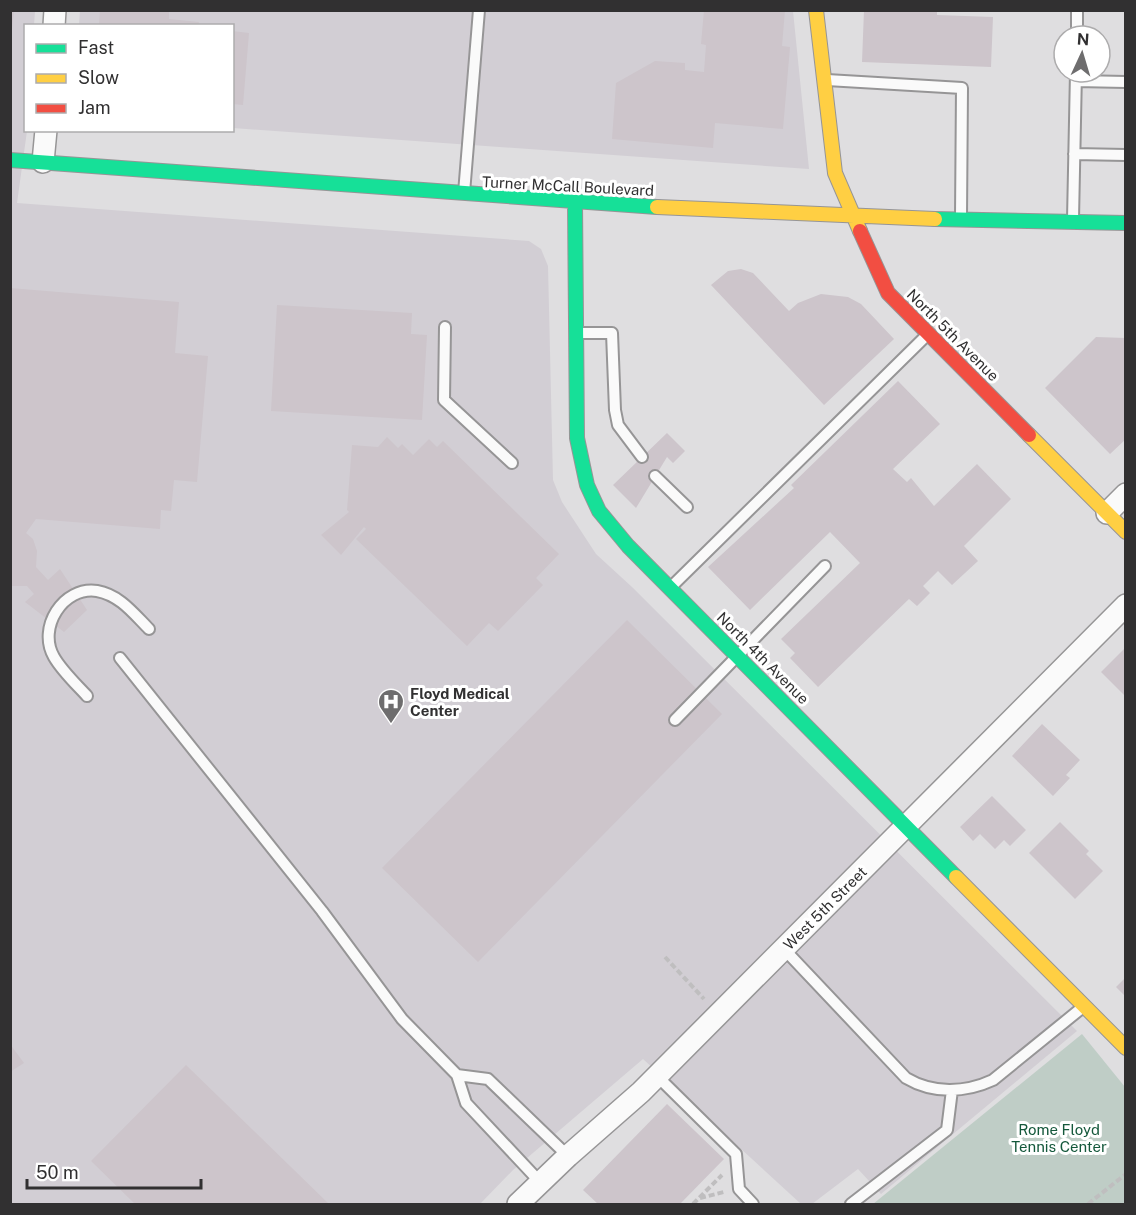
<svg xmlns="http://www.w3.org/2000/svg" width="1136" height="1215" viewBox="0 0 1136 1215" font-family="'Public Sans',sans-serif">
	<style>
		.built { fill: #d2ced4 }
		.green { fill: #bfcdc6 }
		.building { fill: #cdc5cb }
		.lines { fill: none; stroke-linecap: round; stroke-linejoin: round }
		.lane-casing { stroke: #969596; stroke-width: 14 }
		.street-casing { stroke: #969596; stroke-width: 24 }
		.fast-casing { stroke: #969596; stroke-width: 16 }
		.slow-casing { stroke: #969596; stroke-width: 16 }
		.jam-casing { stroke: #969596; stroke-width: 16 }
		.path { stroke: #bfbebf; stroke-width: 4; stroke-dasharray: 6 3; stroke-linecap: butt }
		.lane { stroke: #fafafa; stroke-width: 10 }
		.street { stroke: #fafafa; stroke-width: 21 }
		.fast { stroke: #16e098; stroke-width: 14 }
		.slow { stroke: #ffcf43; stroke-width: 14 }
		.jam { stroke: #f24e42; stroke-width: 14 }
		.labels { text-anchor: middle; dominant-baseline: central; stroke-width: 6; stroke-linejoin: round; paint-order: stroke }
		.street-label { font-size: 15px; fill: #313031; stroke: #fff }
		.poi-label { font-size: 15px; font-weight: bold; fill: #313031; stroke: #fff; text-anchor: start }
		.park-label { font-size: 15px; fill: #14583b; stroke: #fff }
	</style>
	<rect width="100%" height="100%" fill="#dfdee0"/>
	<!-- built -->
	<path class="built" d="M80 10 793 11 809 169 233 128 232 26H79Z
		M10 11H35L34 25 26 26 27 131 17 203 529 241 541 249 548 266 553 480 562 502 596 554 632 587 1077 1031 881 1194 858 1169 812 1204H801L643 1059 513 1170 480 1204H11Z"/>
	<!-- green -->
	<path class="green" d="M1082 1034 1125 1087V1204H873Z"/>
	<!-- building -->
	<path class="building" d="M10 10H14L12 30 10 29Z
		M100 10H169V19L199 22 198 26H99Z
		M704 10H785L782 46 790 47 783 129 715 123 713 148 612 139 616 83 655 61 685 63V70L704 72 706 45 701 44Z
		M864 10H937V15L993 17 991 67 862 62Z
		M232 31 249 33 243 105 232 104Z
		M741 269 753 273 789 311 798 303 821 294 848 297 861 304 894 339 824 405 711 285 728 271Z
		M10 288 179 302 175 353 208 356 197 482 174 480 171 511 161 510 160 529 36 519 26 533 33 539 37 551 36 567 48 580 60 569 87 610 64 632 25 602 34 594 27 586H10Z
		M277 305 412 313 411 334 427 335 422 420 271 411Z
		M1096 337 1126 338V439L1110 454 1045 388Z
		M898 381 940 424 893 469 907 482 911 478 934 506 977 464 1011 499 964 546 978 561 952 585 938 571 923 586 930 593 917 606 909 599 818 687 790 658 795 653 781 639 860 563 830 532 750 610 708 567 794 488 791 485Z
		M667 433 685 451 673 463 667 457 636 508 613 485Z
		M387 437 398 448 402 444 413 455 429 439 437 447 443 441 559 554 536 578 543 585 498 631 489 623 467 646 356 539 366 529 364 527 341 555 321 535 349 512 347 510 352 445 378 447Z
		M627 620 722 714 478 962 382 868Z
		M1126 647V697L1101 672Z
		M1042 724 1080 760 1066 775 1070 778 1053 796 1012 756Z
		M992 796 1026 830 1010 846 1004 840 995 849 980 834 973 841 960 827Z
		M1060 822 1089 851 1086 854 1103 871 1075 899 1029 853Z
		M1126 977V997L1116 987Z
		M10 1044 24 1063 10 1072Z
		M186 1065 329 1204H135L91 1161Z
		M667 1104 724 1159 680 1204H598L583 1190Z"/>
	<g class="lines">
		<defs>
			<path id="lane" d="M1077 36V10
				M827 80 962 88 961 216
				M1076 81 1126 82
				M1074 154 1126 155
				M464 193 479 10
				M1073 219 1076 72
				M445 327 444 400 512 463
				M577 333H612L615 410 618 425 642 457
				M655 476 687 507
				M670 588 928 334
				M120 658 322 911 402 1019 457 1075 466 1103 540 1182
				M87 696C76 684 62 671 54 657 37 628 63 586 97 591 120 595 134 614 149 629
				M675 720 825 566
				M784 949 906 1078C933 1094 965 1093 993 1080L1083 1007
				M457 1075 488 1079 568 1156
				M657 1076 736 1154 739 1189 753 1204
				M851 1204 947 1130 952 1090"/>
			<path id="street" d="M54 26 55 10
				M43 162 46 130
				M1107 513 1126 494
				M518 1204 568 1156 641 1092 1126 605"/>
			<path id="fast" d="M10 160 657 207
				M575 203 577 438 587 485 599 511 628 546 956 877
				M935 219 1126 223"/>
			<path id="slow" d="M816 10 835 173 860 231
				M657 207 935 219
				M1029 435 1126 532
				M956 877 1126 1048"/>
			<path id="jam" d="M860 231 888 293 1029 435"/>
		</defs>
		<!-- lane casing -->
		<use href="#lane" class="lane-casing"/>
		<!-- street casing -->
		<use href="#street" class="street-casing"/>
		<!-- fast casing -->
		<use href="#fast" class="fast-casing"/>
		<!-- slow casing -->
		<use href="#slow" class="slow-casing"/>
		<!-- jam casing -->
		<use href="#jam" class="jam-casing"/>
		<!-- path -->
		<path class="path" d="M665 957 704 999
			M700 1198 724 1192
			M693 1204 722 1175
			M1088 1204 1126 1174"/>
		<!-- lane -->
		<use href="#lane" class="lane"/>
		<!-- street -->
		<use href="#street" class="street"/>
		<!-- fast -->
		<use href="#fast" class="fast"/>
		<!-- slow -->
		<use href="#slow" class="slow"/>
		<!-- jam -->
		<use href="#jam" class="jam"/>
	</g>
	<!-- icons -->
	<defs>
		<symbol id="hospital-pin" viewBox="-11 -11 22 30"><path d="M0 17L-7.5 6A9.5 9.5 0 1 1 7.5 6Z" fill="#6e6d6e" stroke="#fff"/><path d="M-5-5h3v3.5h4V-5h3V5h-3V1.5h-4V5h-3Z" fill="#fff"/></symbol>
	</defs>
	<g fill-rule="evenodd">
		<use href="#hospital-pin" x="376" y="687" width="30" height="40"/>
	</g>
	<g class="labels">
		<!-- street labels -->
		<g class="street-label">
			<text transform="translate(568 186) rotate(3)">Turner McCall Boulevard</text>
			<text transform="translate(953 335) rotate(45)">North 5th Avenue</text>
			<text transform="translate(763 658) rotate(45)">North 4th Avenue</text>
			<text transform="translate(825 908) rotate(-45)">West 5th Street</text>
		</g>
		<!-- poi labels -->
		<g class="poi-label">
			<text x="410" y="693">Floyd Medical<tspan x="410" dy="17">Center</tspan></text>
		</g>
		<!-- park labels -->
		<g class="park-label">
			<text x="1059" y="1129">Rome Floyd<tspan x="1059" dy="17">Tennis Center</tspan></text>
		</g>
	</g>
	<!-- border -->
	<rect width="1136" height="1215" fill="none" stroke="#313031" stroke-width="24"/>
	<!-- legend -->
	<rect x="24" y="24" width="210" height="108" fill="#ffffff" stroke="#adacad" stroke-width="1.5"/>
	<rect x="36" y="44" width="30" height="9" fill="#16e098" stroke="#adacad" stroke-width="1.5"/>
	<text x="78" y="54" font-size="18" fill="#313031">Fast</text>
	<rect x="36" y="74" width="30" height="9" fill="#ffcf43" stroke="#adacad" stroke-width="1.5"/>
	<text x="78" y="84" font-size="18" fill="#313031">Slow</text>
	<rect x="36" y="104" width="30" height="9" fill="#f24e42" stroke="#adacad" stroke-width="1.5"/>
	<text x="78" y="114" font-size="18" fill="#313031">Jam</text>
	<!-- north arrow -->
	<g transform="translate(1082 54) rotate(4)"><circle r="28" fill="#ffffff" stroke="#adacad" stroke-width="1.5"/>
	<path d="M0-4.5L10 22L0 15L-10 22Z" fill="#6e6d6e"/>
	<text y="-9" font-size="16" font-weight="bold" text-anchor="middle" fill="#313031">N</text>
	</g>
	<!-- scale -->
	<path d="M27 1179v9h174v-9" fill="none" stroke="#313031" stroke-width="3"/>
	<text x="36" y="1179" font-size="18" fill="#313031" stroke="#ffffff" stroke-width="4.5" paint-order="stroke">50 m</text>
</svg>
